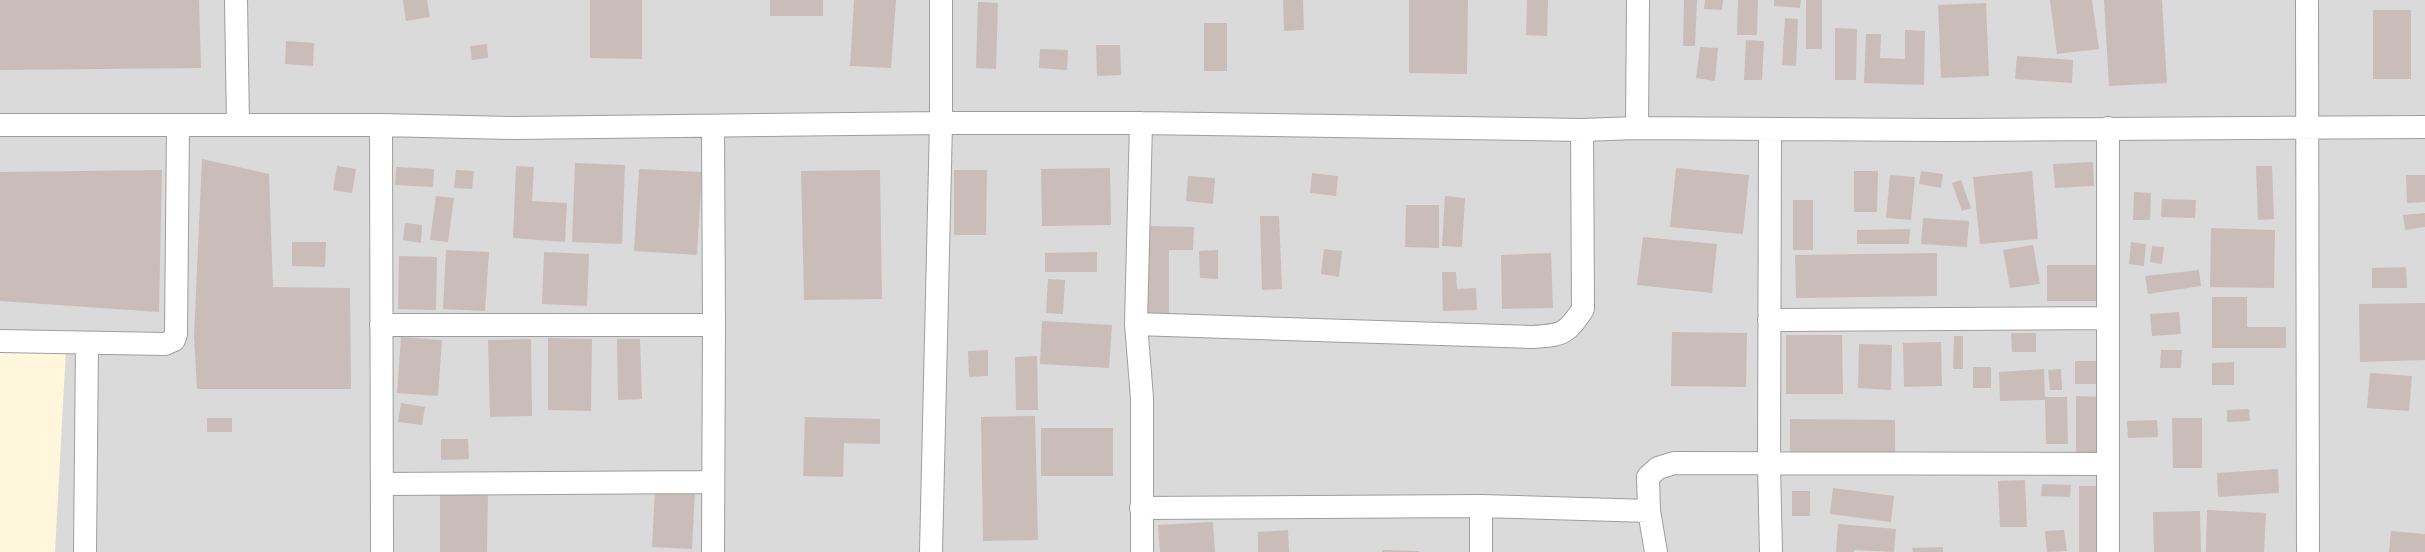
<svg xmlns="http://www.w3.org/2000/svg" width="2425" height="552" viewBox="0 0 2425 552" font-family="'Golos Text',sans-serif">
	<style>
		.residential { fill: #dbdada }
		.education { fill: #fff6db }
		.building { fill: #cabcb9 }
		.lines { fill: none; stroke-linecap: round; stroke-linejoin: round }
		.street-casing { stroke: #9e9e9e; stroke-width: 24 }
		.street { stroke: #fff; stroke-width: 22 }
	</style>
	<rect width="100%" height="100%" fill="#efe8e3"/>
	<!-- residential -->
	<path class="residential" d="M0 0H2425V552H0Z"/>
	<!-- education -->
	<path class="education" d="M67 330 55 552H0V332Z"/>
	<!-- building -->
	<path class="building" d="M0 0H199L201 68 0 70Z
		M403 0H427L430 17 406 21Z
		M590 0H642V59L590 58Z
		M770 0H823V16H770Z
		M854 0H896L891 68 850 66Z
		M1283 0H1303L1304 30 1284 31Z
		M1409 0H1468L1467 74 1409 73Z
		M1527 0H1548L1547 36 1526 35Z
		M1684 0H1697L1695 46H1683Z
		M1705 0H1723L1722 10 1704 9Z
		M1738 0H1758L1757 35H1737Z
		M1774 0H1801L1800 8 1774 6Z
		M1806 0H1822V49H1806Z
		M2050 0H2092L2099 49 2057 54Z
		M2104 0H2162L2167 83 2109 86Z
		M978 2 998 3 996 69 976 68Z
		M1986 3 1989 76 1941 78 1938 5Z
		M2373 10H2411V79H2373Z
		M1785 18 1798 19 1796 66 1782 65Z
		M1204 23H1227V71H1204Z
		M1835 28 1857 29 1856 80H1835Z
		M1905 30 1925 31 1924 85 1864 83 1866 34H1881L1880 58 1905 59Z
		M1746 40 1764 41 1762 80H1744Z
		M286 41 314 43 313 66 285 64Z
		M487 44 488 58 472 60 470 46Z
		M1096 45H1120L1121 75 1097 76Z
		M1700 47 1718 48 1715 81 1696 78Z
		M1040 49 1068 50 1067 70 1039 68Z
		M2017 56 2073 60 2072 83 2015 79Z
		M202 159 269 174 273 287 350 288 351 389H197L194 336Z
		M2093 162 2094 186 2055 188 2053 164Z
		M575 163 625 165 622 244 572 242Z
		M337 166 356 169 352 193 333 190Z
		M516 166 534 167 532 201 567 203 565 242 513 238Z
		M2256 166H2272L2274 219 2258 220Z
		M396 167 434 169 433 187 395 185Z
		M1110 168 1111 225 1042 226 1041 169Z
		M1676 168 1749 175 1743 234 1670 227Z
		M639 169 702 172 697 255 634 251Z
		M162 170 159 312 0 301V172Z
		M456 170 474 171 472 189 454 188Z
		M880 170 882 299 804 300 801 171Z
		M954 170H987L986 235H954Z
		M1854 171H1878L1877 212H1854Z
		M1921 171 1943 174 1941 188 1919 184Z
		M2032 171 2038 239 1980 244 1973 177Z
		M1312 173 1338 176 1336 196 1310 193Z
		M1890 175 1915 177 1911 220 1886 218Z
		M2406 175H2425V202L2407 203Z
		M1188 176 1215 178 1213 204 1186 201Z
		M1961 180 1971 208 1962 211 1952 183Z
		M2134 192 2151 193 2150 220H2133Z
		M436 196 454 198 448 242 430 240Z
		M1445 196 1465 198 1462 247 1442 246Z
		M2162 199 2196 200 2195 218 2161 217Z
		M1793 200H1813V250H1793Z
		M1406 205H1439V248L1405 247Z
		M2425 213V227L2405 230 2403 215Z
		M1260 216H1279L1282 289 1262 290Z
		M1923 218 1969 221 1967 247 1921 244Z
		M405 223 422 225 421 243 403 240Z
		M1147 226 1194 227 1193 250H1169V313H1146Z
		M2211 228 2275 230 2274 288 2210 287Z
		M1910 229 1909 244H1857V230Z
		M1643 237 1717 244 1712 293 1637 285Z
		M292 242H326L325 267 292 266Z
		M2131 242 2146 244 2144 266 2129 264Z
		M2033 245 2040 284 2010 288 2003 250Z
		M2152 246 2164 247 2162 264 2150 262Z
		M1324 249 1342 251 1339 277 1321 274Z
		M446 250 489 252 485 311 443 309Z
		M1218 250V279L1200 278 1199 251Z
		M544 252 589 254 587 306 542 304Z
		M1097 252V272H1045V253Z
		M1551 253 1553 308 1502 309 1501 255Z
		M1937 253V296L1796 298 1795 255Z
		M399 256 437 257 436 310 398 309Z
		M2047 265H2097L2096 301H2047Z
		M2406 267 2407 288H2372V268Z
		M2199 270 2201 286 2148 294 2145 276Z
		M1442 272H1456L1457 289 1476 288 1477 310 1443 311Z
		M1048 279 1065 280 1063 314 1046 313Z
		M2212 297H2247V327H2286V348H2212Z
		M2425 303V360L2360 362 2359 304Z
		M2179 312 2181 334 2152 336 2150 314Z
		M1042 321 1112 325 1109 368 1040 364Z
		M1672 332 1747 333 1746 387 1671 386Z
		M2011 333H2036V352H2012Z
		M1786 335H1842L1843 394H1786Z
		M1954 336H1963V369H1953Z
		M401 337 442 340 438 396 397 393Z
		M548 338 592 339 591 411 548 410Z
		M531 339 532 416 490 417 488 340Z
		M617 339H640L642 399 618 400Z
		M1941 342 1942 386 1904 387 1903 343Z
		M1859 344 1892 345 1891 390 1858 388Z
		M988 350V376L969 377 968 351Z
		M2161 350H2182L2181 368H2160Z
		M1037 356 1038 410H1016L1015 357Z
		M2075 361H2096V384H2075Z
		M2234 362V385H2212V363Z
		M1973 367H1991V388H1973Z
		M2044 369 2045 397H2067L2068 444H2046L2045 400 2000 401 1999 372Z
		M2061 369 2062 390H2050L2048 370Z
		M2370 373 2412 376 2409 411 2367 408Z
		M2076 396 2103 397V456L2076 455Z
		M401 403 425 407 422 425 398 422Z
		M2249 409 2250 421 2227 422V410Z
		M1035 416 1038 540 983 541 981 417Z
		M805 417 880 419V444L844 443 843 477 803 476Z
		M207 418H232V432H207Z
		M2172 418H2202V468H2173Z
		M1790 419 1895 420V453L1790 452Z
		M2157 420 2158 437 2128 438 2127 421Z
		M1041 428H1113V476H1041Z
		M441 439H468L469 459 441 460Z
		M2278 469 2279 493 2218 497 2217 473Z
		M2025 480 2027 527H2000L1998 481Z
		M2042 484 2071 485 2070 497 2041 496Z
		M2079 486H2100L2101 552H2079Z
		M1833 488 1894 496 1891 522 1830 514Z
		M655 489 695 491 692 549 652 547Z
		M1792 491H1810V516H1792Z
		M440 492 488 493 487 552H440Z
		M2207 510 2266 513 2264 552H2206Z
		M2200 511 2201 552H2154L2153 512Z
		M1213 522 1215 552H1160L1158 525Z
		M1838 524 1896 529 1894 552 1854 550V552H1836Z
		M1288 530 1289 552H1258V532Z
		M2064 530 2067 551 2047 552 2045 531Z
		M2391 531 2425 534V552H2389Z
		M1943 547V552H1913L1912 548Z
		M1383 550 1419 551V552H1382Z"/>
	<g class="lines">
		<defs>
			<path id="street" d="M236 0 238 125
				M2307 0 2308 552
				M1141 123 1136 324 1142 398V552
				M0 125H381L514 128 941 123H1141L1582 130 1637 128 1947 130 2425 127
				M381 125 382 552
				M713 127 714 325 713 552
				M1637 128 1638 0
				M1770 129 1769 465 1771 552
				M1769 320 2108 318
				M1136 324 1532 337C1562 335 1566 335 1583 309L1582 130
				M381 325H714
				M0 341 165 344 174 340 176 334 178 125
				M382 484 713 482
				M1481 506V552
				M1141 508 1481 506 1649 511
				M85 552 87 343
				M931 552 941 123V0
				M1656 552 1649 511 1648 477 1658 468 1674 463 2107 464
				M2108 552V128"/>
		</defs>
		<!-- street casing -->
		<use href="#street" class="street-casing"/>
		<!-- street -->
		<use href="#street" class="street"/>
	</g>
</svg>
